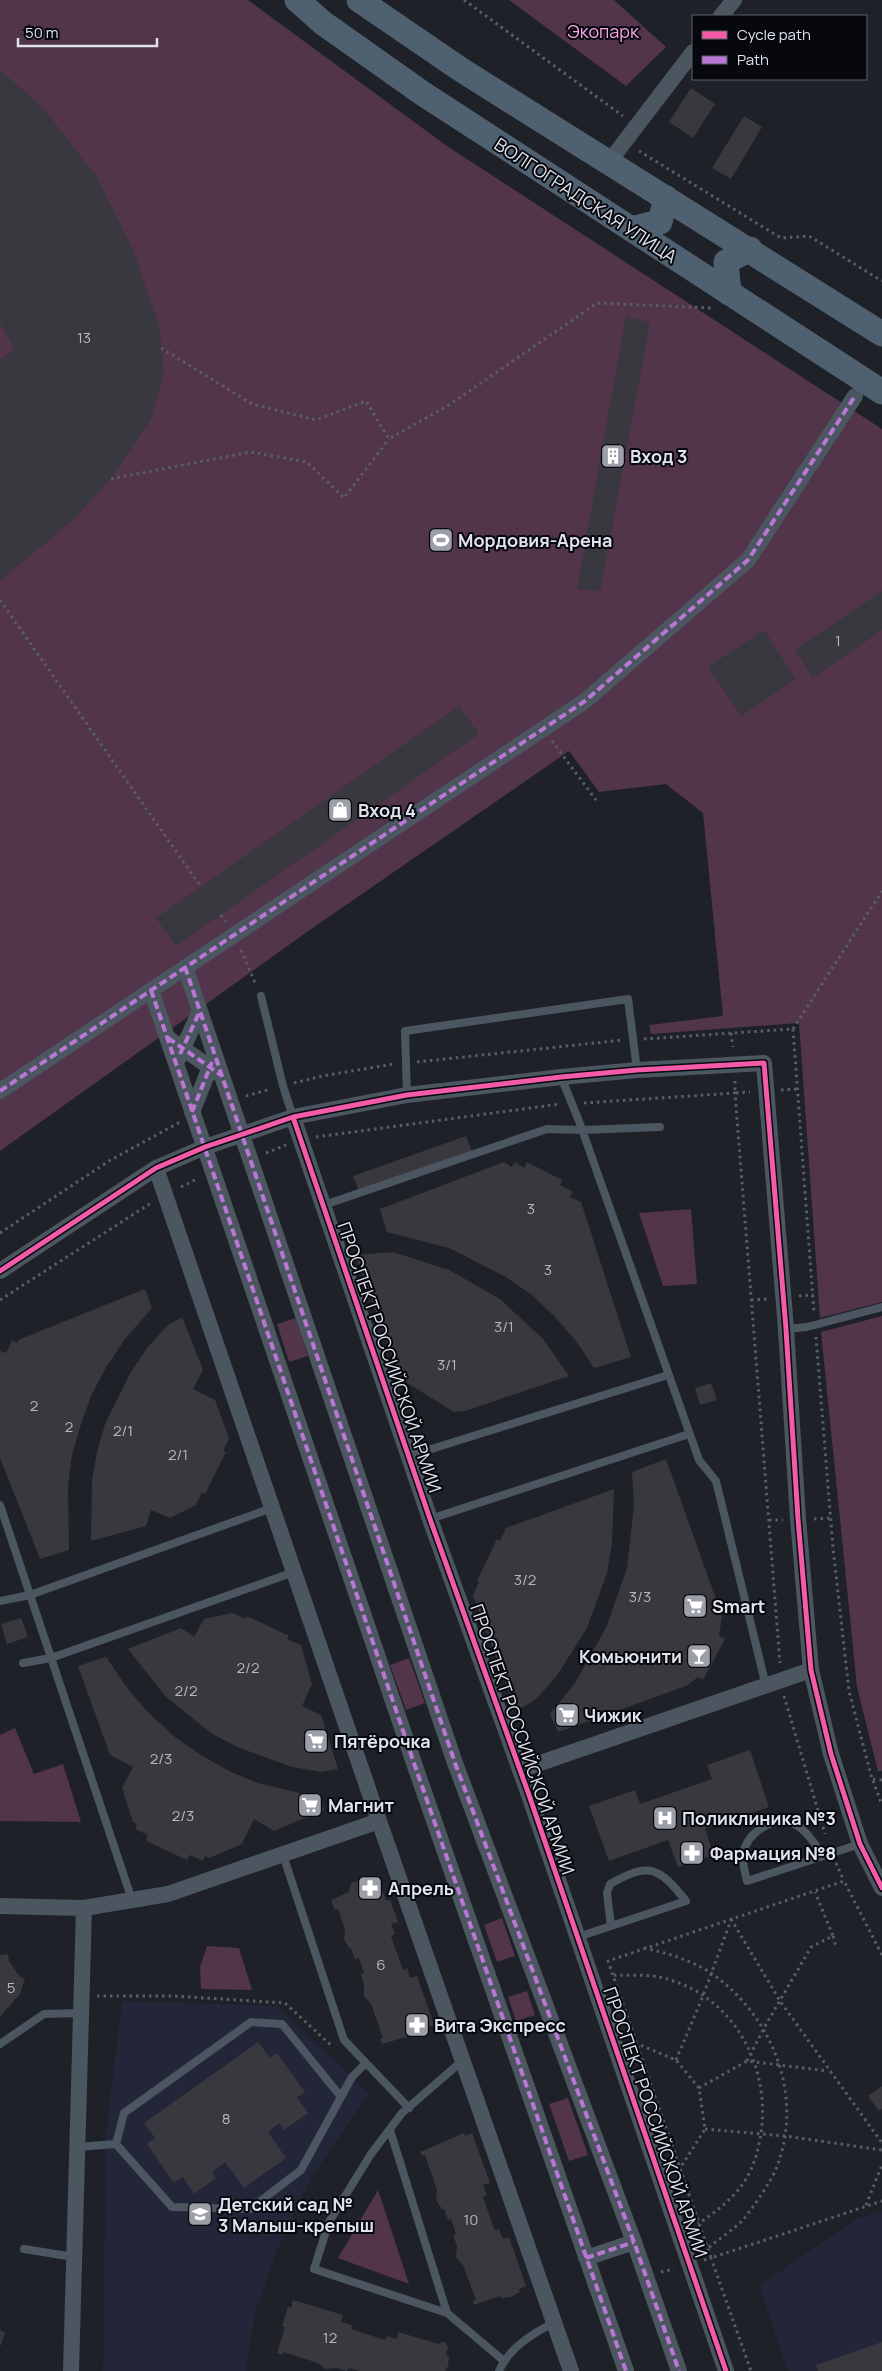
<svg xmlns="http://www.w3.org/2000/svg" width="882" height="2371" viewBox="0 0 882 2371" font-family="Manrope,sans-serif">
	<style>
		.built { fill: #222638 }
		.green { fill: #52344b }
		.building { fill: #38383e }
		.lines { fill: none; stroke-linecap: round; stroke-linejoin: round }
		.path { stroke: #575f67; stroke-width: 3; stroke-dasharray: 2.5 4; stroke-linecap: butt }
		.lane { stroke: #4b5661; stroke-width: 8 }
		.street { stroke: #4b5661; stroke-width: 16 }
		.primary { stroke: #4f6170; stroke-width: 25 }
		.quiet { stroke: #ba77d6; stroke-width: 4; stroke-dasharray: 8 4; stroke-linecap: butt }
		.cycleway-casing { stroke: #07080e; stroke-width: 8 }
		.cycleway { stroke: #f35aa7; stroke-width: 5 }
		.labels { text-anchor: middle; dominant-baseline: central; stroke-width: 4; stroke-linejoin: round; paint-order: stroke }
		.number-label { font-size: 15px; fill: #b6b8c0 }
		.park-label { font-size: 18px; fill: #fba6e4; stroke: #07080e }
		.street-label { font-size: 18px; fill: #e0e3ec; stroke: #07080e }
		.poi-label { font-size: 18px; font-weight: bold; fill: #e0e3ec; stroke: #07080e; text-anchor: start }
	</style>
	<rect width="100%" height="100%" fill="#1f2128"/>
	<!-- built -->
	<path class="built" d="M122 2001 278 2006 369 2094 311 2178 277 2251 255 2312 246 2371H103L106 2133Z
		M882 2211V2371H788L759 2286 855 2220Z"/>
	<!-- green -->
	<path class="green" d="M0 0H248L447 146 882 429V1302L820 1318 799 1023 651 1034 649 1025 723 1016 703 813 666 784 599 792 569 751 307 932 0 1151Z
		M509 0H614L666 47 626 86Z
		M691 1209 697 1284 663 1286 639 1213Z
		M882 1316V1771H878L857 1687 821 1332Z
		M296 1318 308 1356 289 1362 277 1324Z
		M409 1658 425 1703 406 1710 390 1665Z
		M15 1728 34 1774 63 1764 81 1822 0 1821V1735Z
		M502 1918 515 1956 497 1962 484 1925Z
		M207 1946 239 1948 252 1990 201 1989 200 1967Z
		M527 1991 535 2015 516 2021 508 1997Z
		M568 2098 588 2155 569 2161 549 2104Z
		M378 2190 409 2284 338 2258Z"/>
	<!-- building -->
	<path class="building" d="M0 70 44 109 97 177 134 252 159 325 164 373 151 419 111 479 74 519 0 581V360L14 348 0 323Z
		M691 88 715 104 693 138 669 122Z
		M744 116 762 127 731 179 712 168Z
		M626 316 650 323 600 591 577 589Z
		M882 591V630L813 678 795 650Z
		M764 630 796 679 741 716 708 667Z
		M459 706 479 734 176 946 156 918Z
		M466 1136 472 1151 359 1191 353 1176Z
		M504 1162 512 1167 515 1162 524 1168 527 1162 562 1180 560 1185 573 1192 570 1197 581 1202 631 1357 594 1368 576 1341 555 1317 532 1295 506 1277 449 1248 387 1232 380 1209Z
		M393 1252 449 1270 500 1299 543 1339 569 1376 465 1411 454 1412 404 1381 397 1369 355 1255Z
		M145 1289 152 1308 125 1339 107 1366 92 1394 81 1424 72 1455 68 1486 69 1550 40 1559 0 1458V1351L6 1353 12 1340 17 1343 18 1340Z
		M182 1317 203 1370 193 1389 215 1400 229 1438 223 1451 226 1452 205 1494 202 1492 196 1505 170 1518 151 1510 146 1526 91 1541 92 1481 97 1452 105 1424 131 1372 147 1348 168 1325Z
		M711 1383 717 1400 700 1405 695 1388Z
		M666 1459 722 1616 719 1636 725 1639 703 1680 698 1677 686 1686 558 1732 550 1714 575 1683 606 1628 627 1568 634 1504 632 1472Z
		M614 1489 612 1544 607 1573 587 1628 556 1677 535 1700 516 1711 473 1595 479 1582 477 1581 497 1539 500 1541 506 1528Z
		M232 1613 246 1619 247 1616 289 1636 287 1639 301 1645 312 1684 302 1706 321 1715 338 1769 322 1772 292 1767 237 1747 211 1733 165 1696 128 1649 181 1628 194 1637 204 1619Z
		M21 1618 28 1637 7 1644 1 1624Z
		M106 1657 130 1692 151 1715 175 1737 201 1755 229 1771 258 1783 320 1798 324 1810 274 1831 254 1819 242 1844 209 1858 205 1856 203 1861 190 1855 187 1860 146 1841 148 1835 135 1829 137 1824 133 1822 122 1788 133 1767 110 1755 78 1666Z
		M750 1750 769 1807 705 1829 714 1855 678 1867 668 1840 609 1861 589 1806 635 1790 640 1804 712 1779 707 1765Z
		M378 1878 386 1901 390 1900 398 1922 391 1924 395 1934 391 1936 403 1970 407 1968 410 1978 417 1976 434 2025 427 2028V2031L382 2044 380 2039 383 2038 371 2004 364 1996V1985L361 1974 364 1973 359 1958 355 1959 351 1948H349L344 1939 345 1929 338 1909 335 1910 331 1900 349 1892 351 1883 360 1880 366 1883Z
		M8 1954 9 1961 19 1976 25 1979 20 1994 0 2017V1955Z
		M258 2042 270 2058 277 2053 305 2092 297 2097 308 2113 284 2130 279 2123 268 2132 286 2158 244 2188 225 2162 212 2172 216 2178 194 2194 183 2177 174 2183 147 2144 155 2138 144 2123Z
		M882 2086V2109L879 2111 868 2096Z
		M464 2133 465 2136 472 2133 490 2183 483 2185 487 2195 483 2197 495 2231 499 2229 503 2239 509 2237 526 2286 519 2289 520 2292 511 2297 501 2298 500 2296 474 2305 473 2300H476L463 2265 456 2257 457 2246 453 2235 456 2234 451 2219 448 2220 444 2209H442L436 2200 437 2190 425 2155 422 2156 420 2152Z
		M293 2300 343 2315 341 2322 352 2325 351 2329 385 2340 387 2336 397 2339 398 2332 439 2344 444 2341 448 2347 446 2355 449 2356 448 2366 445 2371H359L350 2368 346 2371 337 2368 326 2369 318 2363 283 2352 282 2355 277 2353 285 2327 282 2326 288 2307 291 2308Z
		M0 2330 5 2333 0 2347Z
		M882 2342V2371H818L816 2365Z"/>
	<g class="lines">
		<!-- path -->
		<path class="path" d="M464 0 623 116
			M639 151 781 238 809 236 882 281
			M161 348 252 404 316 420 366 401 389 439 449 405 597 303 712 308
			M111 479 250 452 307 462 344 498 389 439
			M0 600 201 887
			M552 741 596 800
			M221 915 226 922
			M241 950 256 985
			M793 1029 882 891
			M731 1033 733 1047
			M644 1039 793 1029 814 1313
			M417 1062 623 1040
			M735 1081V1093L750 1092
			M294 1083 322 1076 394 1064
			M781 1090 797 1089
			M246 1096 271 1089
			M584 1103 735 1093 780 1663
			M316 1137 560 1104
			M266 1153 286 1145
			M181 1187 197 1179
			M0 1233 109 1161 180 1122
			M799 1296 813 1295
			M0 1300 151 1203
			M751 1300 768 1299
			M816 1337 833 1548 849 1691 871 1775 882 1805
			M814 1519 831 1518
			M769 1520H783
			M784 1696 825 1834
			M873 1779 882 1780
			M836 1863 844 1881
			M731 1919 780 2001 882 2143
			M833 1936 836 1947
			M644 1948C667 1953 691 1960 711 1973 773 2016 805 2097 776 2169 770 2183 753 2208 743 2220 733 2230 719 2239 708 2248
			M882 1955 844 1881 608 1961 711 2258 882 2201
			M614 1975C628 1976 645 1974 659 1977 744 1995 783 2090 752 2167 742 2192 720 2209 698 2224
			M97 1996H173L285 2003 333 2047
			M635 2043 676 2060 699 2088 705 2129 679 2170
			M676 2060 703 1996 731 1920
			M747 2061 764 2028 811 1947 833 1936 815 1892
			M699 2088 747 2061 828 2071
			M705 2129 785 2136 882 2150
			M866 2205 882 2165
			M704 2260 711 2258 751 2371
			M661 2272 674 2269"/>
		<!-- lane -->
		<path class="lane" d="M261 996 283 1086 293 1117
			M561 1077 579 1121 699 1460 716 1481 766 1686
			M407 1095 405 1031 628 999 637 1070
			M324 1205 547 1129 583 1130 660 1127
			M786 1329 807 1327 882 1307
			M409 1456 668 1375
			M0 1505 132 1900
			M430 1519 689 1434
			M0 1601 30 1595 272 1508
			M23 1663 51 1658 294 1572
			M283 1855 344 2040 409 2108
			M823 1855C815 1845 806 1829 794 1824 773 1815 747 1833 743 1854 742 1863 745 1872 747 1881L860 1844
			M578 1937 686 1901C658 1866 649 1862 610 1884L607 1893 611 1926
			M0 2044 44 2014 81 2013
			M462 2061 402 2113 371 2154 329 2222 314 2269 447 2313 504 2361
			M341 2097 282 2024 251 2022 124 2113 116 2144 172 2207 250 2209 301 2170 352 2077 366 2063
			M390 2130 447 2313
			M77 2147 116 2144
			M24 2249 74 2257
			M499 2371C509 2348 532 2334 553 2323"/>
		<!-- street -->
		<path class="street" d="M721 16 734 0
			M609 162 693 52
			M185 967 455 1763 634 2242 679 2371
			M151 990 416 1769 626 2371
			M168 1038 221 1075
			M178 1059 200 1011
			M0 1091 585 701 748 560 855 396
			M192 1112 214 1057
			M293 1117 430 1519 529 1795 726 2371
			M156 1168 379 1821 571 2371
			M0 1271 156 1168 205 1147 293 1117 407 1095 561 1077 637 1070 764 1063 786 1329 798 1519 811 1670 831 1754 860 1844 882 1888
			M520 1770 811 1670
			M0 1906 84 1908 168 1894 379 1821
			M586 2258 634 2242
			M71 2371 84 1908"/>
		<!-- primary -->
		<path class="primary" d="M297 0 323 23 422 93 882 392
			M359 0 460 69 882 334
			M631 229 660 222 666 198
			M729 293 726 262 750 249"/>
		<!-- quiet -->
		<path class="quiet" d="M185 967 455 1763 634 2242 679 2371
			M151 990 416 1769 626 2371
			M168 1038 221 1075
			M180 1054 200 1011
			M0 1091 585 701 748 560 855 396
			M192 1112 212 1062
			M586 2258 634 2242"/>
		<defs>
			<path id="cycleway" d="M293 1117 430 1519 529 1795 726 2371
				M0 1271 156 1168 205 1147 293 1117 407 1095 561 1077 637 1070 764 1063 786 1329 798 1519 811 1670 831 1754 860 1844 882 1888"/>
		</defs>
		<!-- cycleway casing -->
		<use href="#cycleway" class="cycleway-casing"/>
		<!-- cycleway -->
		<use href="#cycleway" class="cycleway"/>
	</g>
	<!-- icons -->
	<defs>
		<symbol id="building-square" viewBox="-11 -11 22 22"><rect x="-9" y="-9" width="18" height="18" rx="4" fill="#9c9fa7" stroke="#07080e"/><path d="M-4-6H4V6H1V3H-1V6H-4ZM-2.5-4.3h1.7v1.8h-1.7ZM.8-4.3h1.7v1.8H.8ZM-2.5-1h1.7V.8h-1.7ZM.8-1h1.7V.8H.8Z" fill="#fff"/></symbol>
		<symbol id="stadium-square" viewBox="-11 -11 22 22"><rect x="-9" y="-9" width="18" height="18" rx="4" fill="#9c9fa7" stroke="#07080e"/><path d="M0-5a6.5 5 0 1 0 0 10a6.5 5 0 1 0 0-10ZM-3.5-1.8h7v3.6h-7Z" fill="#fff"/></symbol>
		<symbol id="shop-square" viewBox="-11 -11 22 22"><rect x="-9" y="-9" width="18" height="18" rx="4" fill="#9c9fa7" stroke="#07080e"/><path d="M-5-2.5h2.3a2.7 3.5 0 0 1 5.4 0H5L5.5 6h-11ZM-1.5-2.5h3a1.5 2.3 0 0 0-3 0Z" fill="#fff"/></symbol>
		<symbol id="supermarket-square" viewBox="-11 -11 22 22"><rect x="-9" y="-9" width="18" height="18" rx="4" fill="#9c9fa7" stroke="#07080e"/><path d="M-6-5.5h2.5l.6 2H6L4.5 2H-2.5L-4.4-4H-6ZM-1.5 3.2a1.3 1.3 0 1 0 .1 0ZM3 3.2a1.3 1.3 0 1 0 .1 0Z" fill="#fff"/></symbol>
		<symbol id="bar-square" viewBox="-11 -11 22 22"><rect x="-9" y="-9" width="18" height="18" rx="4" fill="#9c9fa7" stroke="#07080e"/><path d="M-6-5H6L.8 .8V4.5H3.5V6h-7V4.5H-.8V.8Z" fill="#fff"/></symbol>
		<symbol id="hospital-square" viewBox="-11 -11 22 22"><rect x="-9" y="-9" width="18" height="18" rx="4" fill="#9c9fa7" stroke="#07080e"/><path d="M-5-5h3v3.5h4V-5h3V5h-3V1.5h-4V5h-3Z" fill="#fff"/></symbol>
		<symbol id="pharmacy-square" viewBox="-11 -11 22 22"><rect x="-9" y="-9" width="18" height="18" rx="4" fill="#9c9fa7" stroke="#07080e"/><path d="M-2-6h4v4h4v4h-4v4h-4v-4h-4v-4h4Z" fill="#fff"/></symbol>
		<symbol id="school-square" viewBox="-11 -11 22 22"><rect x="-9" y="-9" width="18" height="18" rx="4" fill="#9c9fa7" stroke="#07080e"/><path d="M0-5L7-2L0 1L-7-2ZM-4 1L0 2.5L4 1V4Q0 6-4 4Z" fill="#fff"/></symbol>
	</defs>
	<g fill-rule="evenodd">
		<use href="#building-square" x="599" y="442" width="28" height="28"/>
		<use href="#stadium-square" x="427" y="526" width="28" height="28"/>
		<use href="#shop-square" x="326" y="796" width="28" height="28"/>
		<use href="#supermarket-square" x="681" y="1592" width="28" height="28"/>
		<use href="#bar-square" x="685" y="1642" width="28" height="28"/>
		<use href="#supermarket-square" x="553" y="1701" width="28" height="28"/>
		<use href="#supermarket-square" x="302" y="1727" width="28" height="28"/>
		<use href="#supermarket-square" x="296" y="1791" width="28" height="28"/>
		<use href="#hospital-square" x="651" y="1804" width="28" height="28"/>
		<use href="#pharmacy-square" x="678" y="1839" width="28" height="28"/>
		<use href="#pharmacy-square" x="356" y="1874" width="28" height="28"/>
		<use href="#pharmacy-square" x="403" y="2011" width="28" height="28"/>
		<use href="#school-square" x="186" y="2200" width="28" height="28"/>
	</g>
	<g class="labels">
		<!-- number labels -->
		<g class="number-label">
			<text x="84" y="337">13</text>
			<text x="838" y="640">1</text>
			<text x="531" y="1208">3</text>
			<text x="548" y="1269">3</text>
			<text x="504" y="1326">3/1</text>
			<text x="447" y="1364">3/1</text>
			<text x="34" y="1405">2</text>
			<text x="69" y="1426">2</text>
			<text x="123" y="1430">2/1</text>
			<text x="178" y="1454">2/1</text>
			<text x="525" y="1579">3/2</text>
			<text x="640" y="1596">3/3</text>
			<text x="248" y="1667">2/2</text>
			<text x="186" y="1690">2/2</text>
			<text x="161" y="1758">2/3</text>
			<text x="183" y="1815">2/3</text>
			<text x="381" y="1964">6</text>
			<text x="11" y="1987">5</text>
			<text x="226" y="2118">8</text>
			<text x="471" y="2219">10</text>
			<text x="330" y="2337">12</text>
		</g>
		<!-- park labels -->
		<g class="park-label">
			<text x="603" y="31">Экопарк</text>
		</g>
		<!-- street labels -->
		<g class="street-label">
			<text transform="translate(586 200) rotate(33)">ВОЛГОГРАДСКАЯ УЛИЦА</text>
			<text transform="translate(390 1357) rotate(71)">ПРОСПЕКТ РОССИЙСКОЙ АРМИИ</text>
			<text transform="translate(523 1739) rotate(71)">ПРОСПЕКТ РОССИЙСКОЙ АРМИИ</text>
			<text transform="translate(656 2122) rotate(71)">ПРОСПЕКТ РОССИЙСКОЙ АРМИИ</text>
		</g>
		<!-- poi labels -->
		<g class="poi-label">
			<text x="630" y="456">Вход 3</text>
			<text x="458" y="540">Мордовия-Арена</text>
			<text x="358" y="810">Вход 4</text>
			<text x="712" y="1606">Smart</text>
			<text x="682" y="1656" text-anchor="end">Комьюнити</text>
			<text x="584" y="1715">Чижик</text>
			<text x="334" y="1741">Пятёрочка</text>
			<text x="328" y="1805">Магнит</text>
			<text x="682" y="1818">Поликлиника №3</text>
			<text x="710" y="1853">Фармация №8</text>
			<text x="388" y="1888">Апрель</text>
			<text x="434" y="2025">Вита Экспресс</text>
			<text x="218" y="2204">Детский сад №<tspan x="218" dy="21">3 Малыш-крепыш</tspan></text>
		</g>
	</g>
	<!-- legend -->
	<rect x="692" y="15" width="175" height="65" fill="#07080e" stroke="#5e6067"/>
	<rect x="702" y="31" width="25" height="8" fill="#f35aa7" stroke="#5e6067"/>
	<text x="737" y="40" font-size="15" fill="#e0e3ec">Cycle path</text>
	<rect x="702" y="56" width="25" height="8" fill="#ba77d6" stroke="#5e6067"/>
	<text x="737" y="65" font-size="15" fill="#e0e3ec">Path</text>
	<!-- scale -->
	<path d="M18 38v8h139v-8" fill="none" stroke="#e0e3ec" stroke-width="2.5"/>
	<text x="25" y="38" font-size="15" fill="#e0e3ec" stroke="#07080e" stroke-width="4" paint-order="stroke">50 m</text>
</svg>
